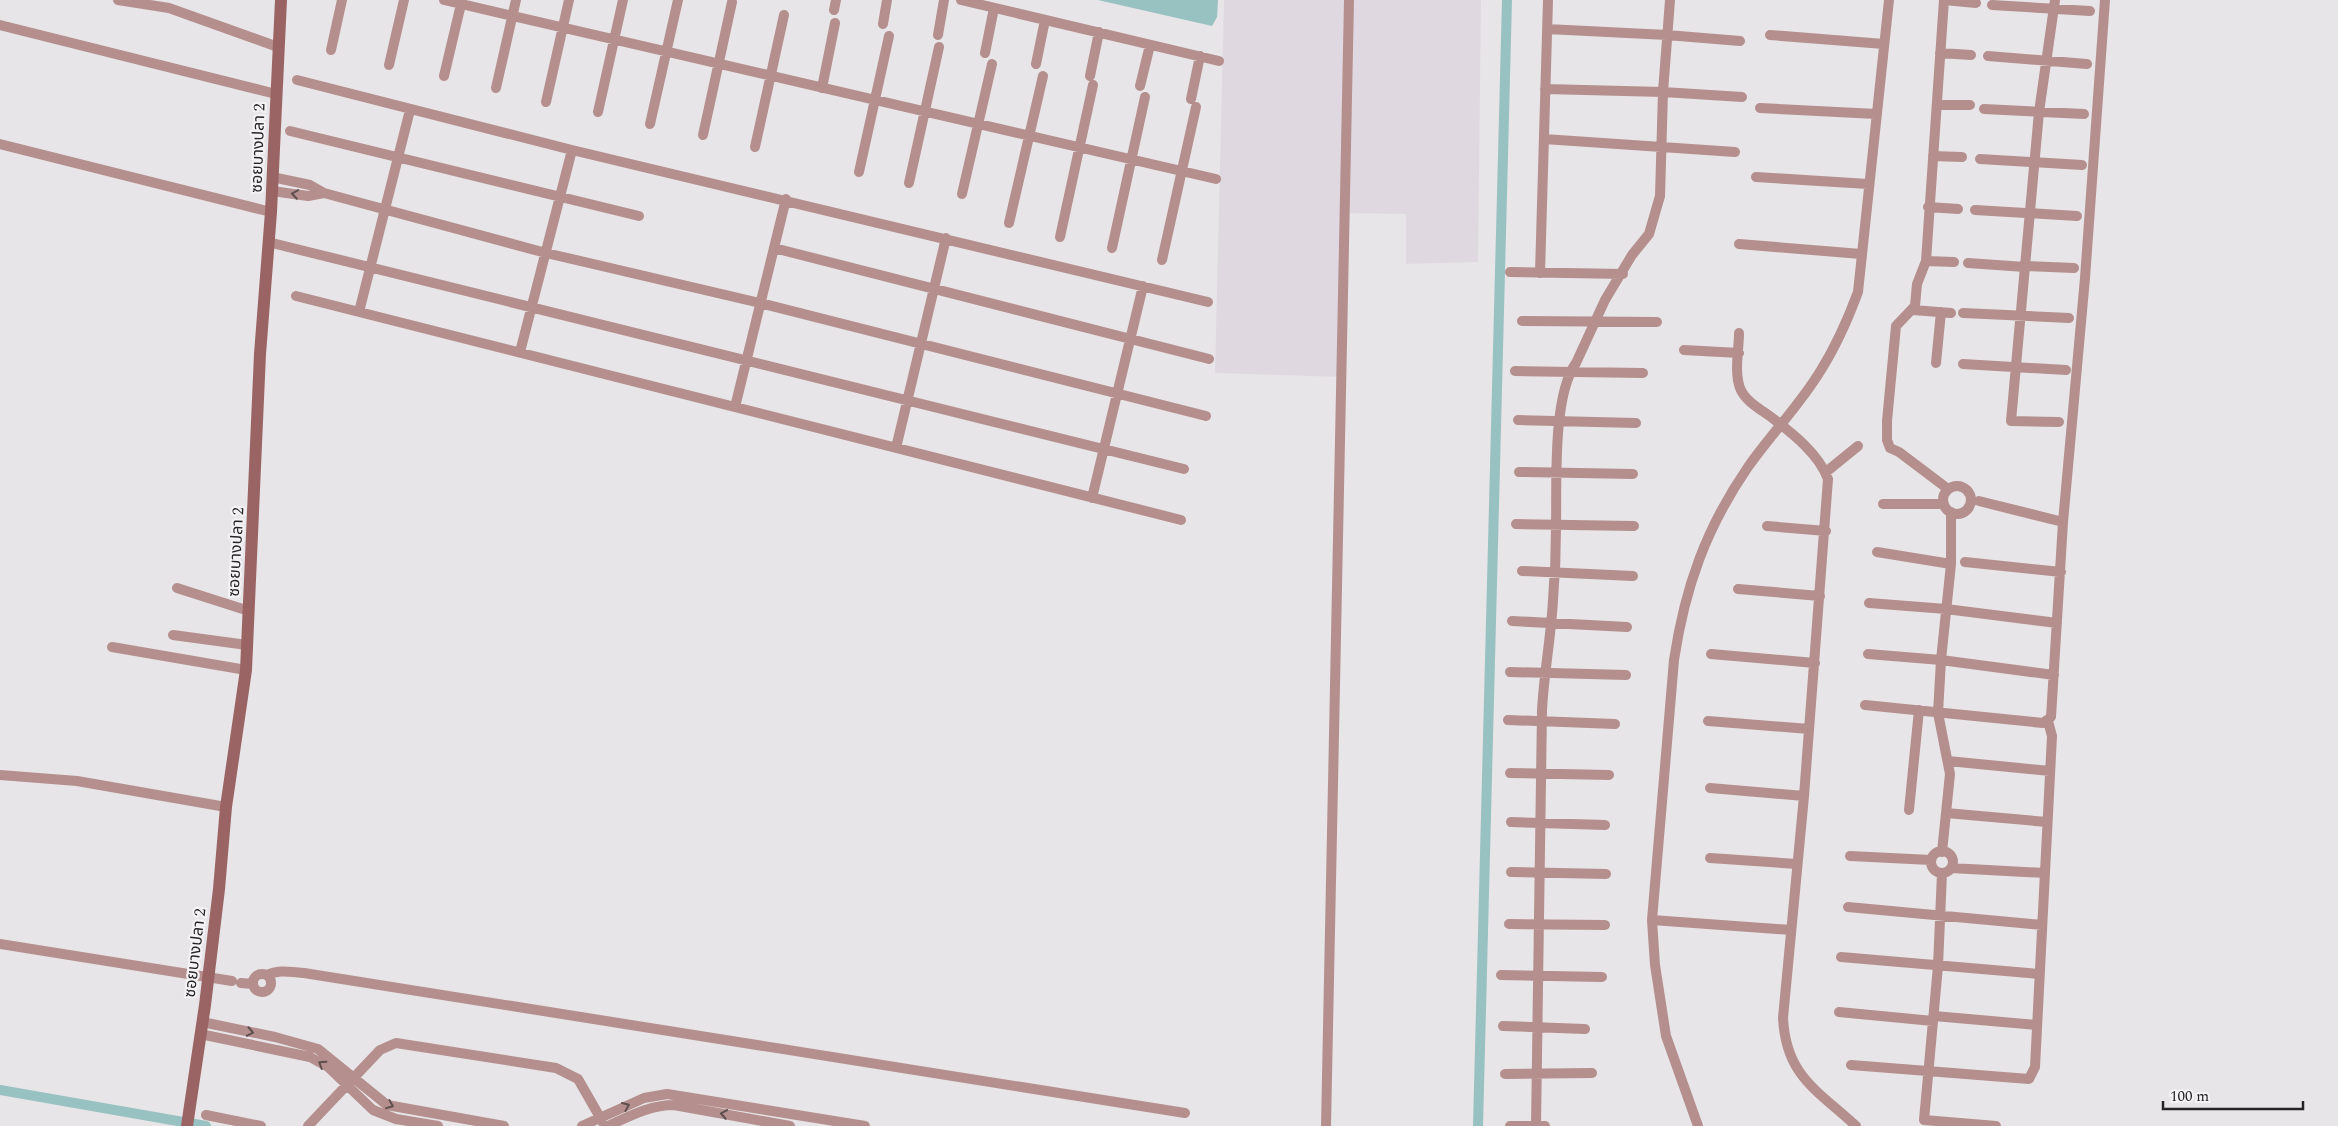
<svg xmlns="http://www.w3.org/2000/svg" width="2338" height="1126" viewBox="0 0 2338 1126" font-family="Spectral,'Noto Sans Thai',serif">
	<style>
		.built { fill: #e0d8e1 }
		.water { fill: #98c1c2 }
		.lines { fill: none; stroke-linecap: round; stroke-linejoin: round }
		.canal { stroke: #98c1c2; stroke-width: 10 }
		.street { stroke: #b58f8e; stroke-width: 10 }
		.secondary { stroke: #9b6464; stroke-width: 12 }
		.oneway { stroke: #5f4f4f }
		.labels { text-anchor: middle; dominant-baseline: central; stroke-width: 4.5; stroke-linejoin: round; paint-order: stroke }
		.street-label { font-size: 16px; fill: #252425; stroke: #f5f2f5 }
	</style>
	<rect width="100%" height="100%" fill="#e7e5e7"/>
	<!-- built -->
	<path class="built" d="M1224 0H1481L1478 262 1406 264V214L1344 213 1340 377 1215 373Z"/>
	<!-- water -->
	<path class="water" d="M1098 0H1218L1217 17 1212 26Z"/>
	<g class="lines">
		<!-- canal -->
		<path class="canal" d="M0 1090 206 1126
			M1478 1126 1507 0"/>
		<!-- street -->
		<path class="street" d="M118 0 169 8 278 47
			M444 0 1216 179
			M961 0 1219 61
			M1944 0 1926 261 1917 284 1915 306 1896 326 1887 421V440L1890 448 1899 452 1948 489
			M1944 0 1976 3
			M2055 0 2039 112 2011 421 2059 422
			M1992 5 2090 11
			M834 10 836 0
			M883 24 887 0
			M0 25 276 94
			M1547 29 1667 35 1740 41
			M938 35 944 0
			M1770 35 1884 44
			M331 50 342 0
			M985 53 994 8
			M1940 53 1971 55
			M1988 56 2087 64
			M1036 64 1045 20
			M389 65 404 0
			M444 76 462 0
			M1090 76 1099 32
			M297 80 572 150 1208 302
			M1140 86 1150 45
			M496 88 516 0
			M822 88 835 23
			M1545 89 1663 92 1742 97
			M1191 99 1200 56
			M546 102 569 0
			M1938 105H1970
			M1760 108 1876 114
			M1984 109 2084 114
			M598 112 623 0
			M650 124 678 0
			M290 131 639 216
			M703 135 732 2
			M1544 139 1735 152
			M0 144 271 212
			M755 147 784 15
			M1933 156 1962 157
			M1980 159 2082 165
			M859 172 889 36
			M1756 177 1868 184
			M909 183 939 47
			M272 191 308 196 324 193 310 185 272 177
			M324 193 546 253 760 303 1206 416
			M962 194 992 64
			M1928 207 1958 209
			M1975 210 2077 216
			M1009 223 1043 76
			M1060 237 1093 85
			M268 242 1184 469
			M1739 244 1861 254
			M774 248 1209 359
			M1112 248 1145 97
			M1162 260 1196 107
			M1926 261 1954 262
			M1968 263 2025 267
			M2025 266 2074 268
			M1510 272 1623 274
			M1540 273 1548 0
			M296 296 1181 520
			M1913 310 1951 313
			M359 312 410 110
			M1963 313 2069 318
			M1522 321 1657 322
			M1739 333C1739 349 1734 372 1740 388 1745 401 1760 409 1771 417 1792 433 1819 454 1828 479L1804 796 1783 1018C1786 1076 1817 1090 1856 1126
			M1684 350 1739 353
			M520 352 572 150
			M1936 363 1941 312
			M1963 364 2066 370
			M1515 371 1643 373
			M735 407 786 199
			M1518 420 1636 423
			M896 448 946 238
			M1519 472 1633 474
			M1826 472 1858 446
			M1943 500a14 14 0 1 1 28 0a14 14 0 1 1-28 0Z
			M1092 498 1143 286
			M1979 501 2063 522
			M1883 504H1944
			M1516 524 1634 526
			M1767 526 1826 531
			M1877 552 1951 564
			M1965 562 2061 572
			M1522 571 1633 576
			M177 588 249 611
			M1738 589 1820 596
			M1869 603 1946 609 2057 623
			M1512 621 1627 627
			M173 635 247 645
			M112 647 246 670
			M1711 654 1815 663
			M1868 654 1941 660 2054 675
			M1510 672 1626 675
			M1865 705 2043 723 2051 717 2063 522 2085 278 2105 0
			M1508 720 1615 724
			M1708 721 1809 729
			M1948 761 2050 771
			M1510 773 1609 775
			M0 775 77 781 226 807
			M1710 788 1804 796
			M1909 810 1919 710
			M1946 813 2047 822
			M1511 822 1605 825
			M1931 862a11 11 0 1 1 22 0a11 11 0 1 1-22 0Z
			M1942 852 1950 774 1938 713 1941 660 1951 564V512
			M1850 856 1931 860
			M1710 858 1797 864
			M1951 868 2045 873
			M1511 872 1606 874
			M1942 873 1938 966 1924 1120 1996 1126
			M1848 907 2042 925
			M1652 920 1791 930
			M1509 924 1605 925
			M0 944 232 981
			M1841 957 2039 974
			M253 983a9 9 0 1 1 18 0a9 9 0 1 1-18 0Z
			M267 975C279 969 290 972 304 973L1185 1113
			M1501 975 1602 977
			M241 983 253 984
			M1839 1012 1933 1021
			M1934 1016 2037 1025
			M202 1022 275 1037 318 1049 387 1105 504 1126
			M1503 1026 1585 1029
			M200 1034 310 1057 328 1067 373 1110 396 1119 438 1126
			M1851 1065 2029 1079 2035 1067 2052 736 2048 721
			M1505 1074 1592 1073
			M206 1115 261 1126
			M308 1126 380 1050 396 1043 556 1068 578 1079 605 1126
			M582 1126 644 1098 667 1094 865 1126
			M608 1126C630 1116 650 1105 674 1105L790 1126
			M1326 1126 1349 0
			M1510 1126H1545
			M1536 1126 1542 710C1544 673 1551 637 1553 600 1555 576 1556 552 1556 528 1557 486 1552 396 1576 363L1605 300 1632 255 1649 234 1660 196 1663 92 1670 0
			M1698 1126 1666 1036 1655 965 1652 920 1674 660C1685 587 1706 528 1748 467 1771 434 1800 405 1821 370 1836 346 1848 319 1858 292L1889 0"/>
		<!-- secondary -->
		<path class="secondary" d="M187 1126 205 1005 219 889 226 807 246 670 260 354 271 212 281 0"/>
	</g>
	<!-- one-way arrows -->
	<defs><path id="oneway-chevron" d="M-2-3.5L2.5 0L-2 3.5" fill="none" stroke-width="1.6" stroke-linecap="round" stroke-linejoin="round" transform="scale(1.25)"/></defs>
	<g class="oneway">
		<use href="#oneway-chevron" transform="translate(295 194) rotate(-171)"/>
		<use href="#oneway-chevron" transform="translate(250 1032) rotate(11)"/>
		<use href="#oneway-chevron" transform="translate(322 1064) rotate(-147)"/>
		<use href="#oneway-chevron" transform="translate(390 1105) rotate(22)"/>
		<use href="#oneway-chevron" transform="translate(626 1106) rotate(-23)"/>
		<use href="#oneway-chevron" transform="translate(724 1114) rotate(-170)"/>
	</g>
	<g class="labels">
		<!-- street labels -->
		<g class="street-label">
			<text transform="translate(258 148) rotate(-88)">ซอยบางปลา 2</text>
			<text transform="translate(236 552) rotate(-87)">ซอยบางปลา 2</text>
			<text transform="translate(195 953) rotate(-83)">ซอยบางปลา 2</text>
		</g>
	</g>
	<!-- scale -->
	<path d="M2163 1101v8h140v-8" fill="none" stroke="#252425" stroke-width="2.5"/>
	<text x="2170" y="1101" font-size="15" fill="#252425" stroke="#f5f2f5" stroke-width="4" paint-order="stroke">100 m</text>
</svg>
